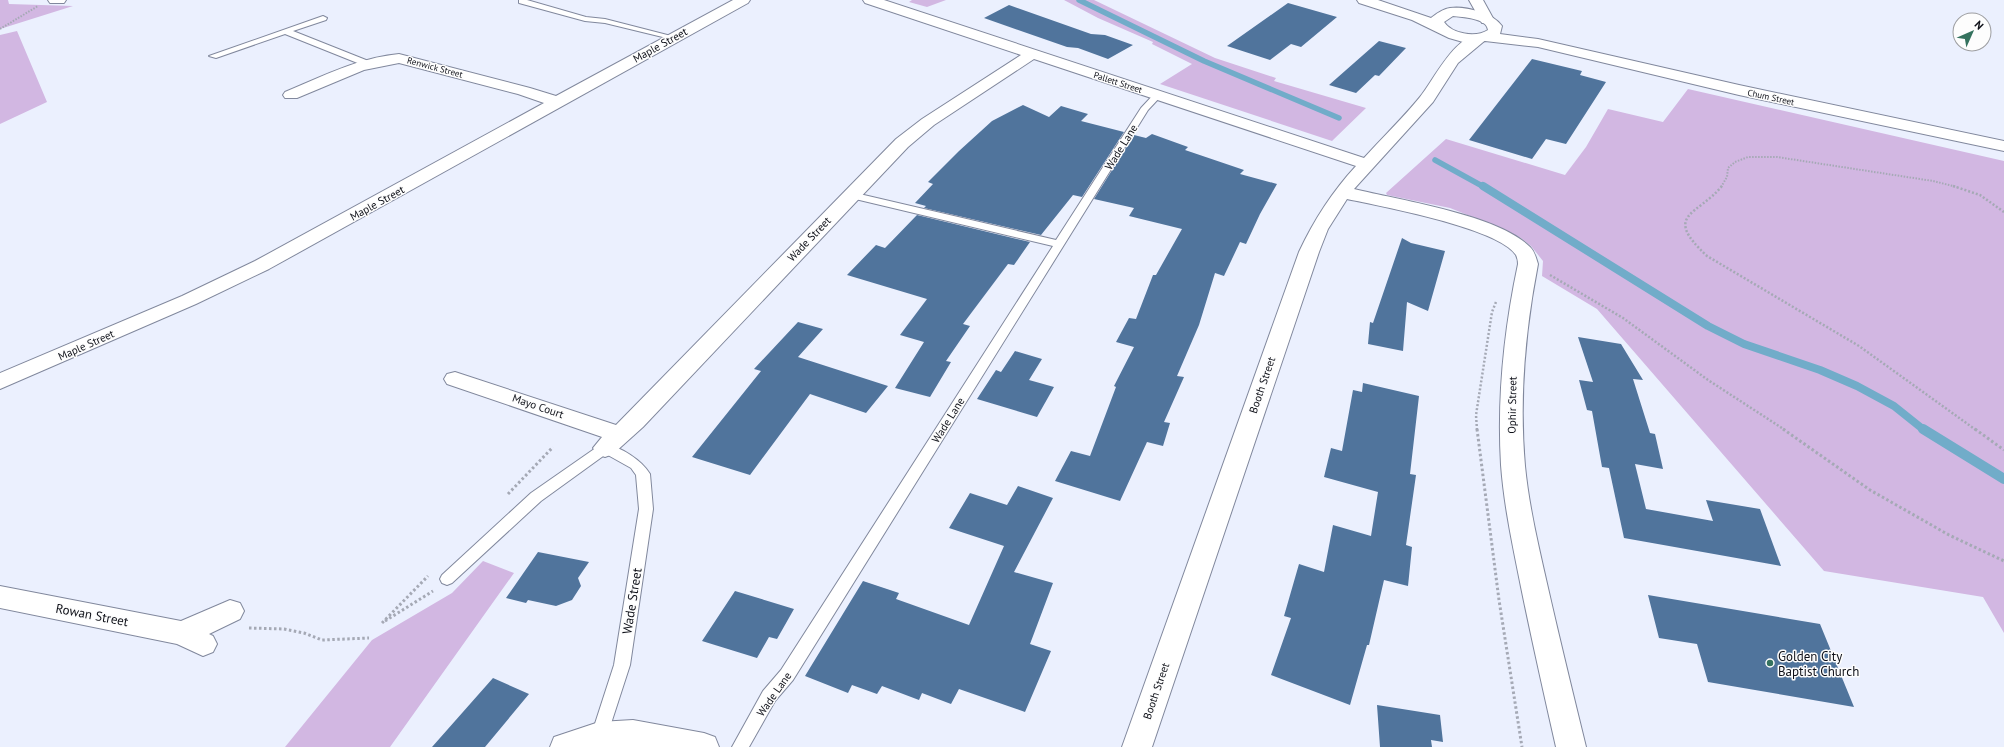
<svg xmlns="http://www.w3.org/2000/svg" width="2004" height="747" viewBox="0 0 2004 747" font-family="'PT Sans',sans-serif">
	<style>
		.green { fill: #d2b7e2 }
		.lines { fill: none; stroke-linecap: round; stroke-linejoin: round }
		.stream-far2 { stroke: #71acc9; stroke-width: 5.5 }
		.stream-far1 { stroke: #71acc9; stroke-width: 8 }
		.stream { stroke: #71acc9; stroke-width: 10 }
		.building { fill: #50749c }
		.service-casing { stroke: #81889d; stroke-width: 2 }
		.minor-casing { stroke: #81889d; stroke-width: 2 }
		.tertiary-casing { stroke: #81889d; stroke-width: 2 }
		.path-far2 { stroke: #a5a9b5; stroke-width: 2; stroke-dasharray: 1.5 1.5; stroke-linecap: butt }
		.path-far1 { stroke: #a5a9b5; stroke-width: 2.5; stroke-dasharray: 2 2; stroke-linecap: butt }
		.path { stroke: #a5a9b5; stroke-width: 3; stroke-dasharray: 2.5 2.5; stroke-linecap: butt }
		.service { fill: #fff; fill-rule: evenodd }
		.minor { fill: #fff; fill-rule: evenodd }
		.tertiary { fill: #fff; fill-rule: evenodd }
		.poi-dot { fill: #34725e; stroke: #fdfdfd; stroke-width: 1.5 }
		.labels { text-anchor: middle; dominant-baseline: central; stroke-width: 3; stroke-linejoin: round; paint-order: stroke }
		.far-street-label { font-size: 9px; fill: #0e1018; stroke: #fdfdfd }
		.street-label { font-size: 11px; fill: #0e1018; stroke: #fdfdfd }
		.near-street-label { font-size: 13px; fill: #0e1018; stroke: #fdfdfd }
		.near-poi-label { font-size: 13px; fill: #0e1018; stroke: #fdfdfd; text-anchor: start }
	</style>
	<rect width="100%" height="100%" fill="#ebf0fe"/>
	<!-- green -->
	<path class="green" d="M0 0H8L9 4 73 6 0 29Z
		M912 0H946L927 7 909 2Z
		M1064 0H1094L1215 58 1276 78 1274 81 1366 108 1332 141 1160 84 1192 64 1152 44 1153 42 1098 18Z
		M17 31 47 102 0 124V35Z
		M1688 89 2004 161V633L1983 597 1824 571 1597 309 1542 276 1543 261 1531 246 1521 238 1498 227 1450 208 1387 195 1386 193 1446 139 1565 175 1586 147 1608 109 1663 122Z
		M483 561 514 573 390 747H285L372 640 452 593Z"/>
	<g class="lines">
		<!-- stream-far2 -->
		<path class="stream-far2" d="M1079 0 1204 61 1339 118
			M1435 160 1484 187"/>
		<!-- stream-far1 -->
		<path class="stream-far1" d="M1483 186 1708 326 1744 344 1820 370 1857 386 1894 406 1924 430"/>
		<!-- stream -->
		<path class="stream" d="M1923 429 2004 479"/>
	</g>
	<!-- building -->
	<path class="building" d="M1288 3 1337 17 1301 47 1291 44 1270 60 1227 46Z
		M1009 5 1091 34 1105 35 1133 45 1108 59 1078 48 1067 47 984 18Z
		M1379 41 1406 48 1379 76 1375 75 1356 93 1329 85Z
		M1532 59 1582 71 1580 75 1606 82 1566 144 1546 139 1532 159 1469 140Z
		M1023 105 1049 117 1061 106 1088 114 1081 121 1124 132 1082 197 1073 195 1041 235 924 208 926 206 915 203 933 184 928 182 959 151 992 121Z
		M1152 134 1188 147 1185 150 1244 170 1240 174 1277 184 1260 214 1246 244 1240 242 1224 276 1215 273 1199 325 1177 376 1184 377 1164 422 1170 423 1163 446 1147 442 1120 501 1055 481 1071 451 1090 456 1116 387 1114 386 1134 347 1116 342 1129 318 1136 319 1153 275H1156L1182 229 1129 216 1134 208 1094 199 1134 135 1146 138Z
		M917 215 1030 242 1014 265 1008 264 963 324 970 326 946 361 951 362 930 397 895 388 924 342 900 335 927 299 847 275 876 245 885 248Z
		M1402 238 1411 243 1445 251 1428 311 1407 302 1403 351 1368 344 1370 322 1373 323Z
		M798 322 823 329 798 357 888 386 866 413 810 394 750 475 692 457 761 371 754 369Z
		M1578 337 1621 344 1643 380 1633 379 1650 433 1655 434 1663 469 1635 464 1646 509 1713 521 1706 500 1760 509 1781 566 1624 538 1609 468 1602 467 1592 411 1587 410 1579 380 1593 382Z
		M1015 351 1042 359 1029 380 1054 387 1037 417 977 399 996 370 1001 372Z
		M1363 383 1419 396 1410 474 1416 475 1406 545 1412 547 1408 586 1384 580 1369 645H1367L1350 705 1271 675 1291 618 1284 616 1299 564 1324 572 1333 525 1371 536 1378 492 1324 477 1331 448 1342 451 1353 390 1362 392Z
		M1018 486 1053 498 1014 572 1053 583 1030 644 1051 651 1025 712 959 689 951 704 922 693 919 700 882 686 877 694 852 685 848 693 805 676 863 581 899 593 896 599 969 625 1004 546 949 528 970 493 1007 505Z
		M538 552 589 562 578 578 581 586 572 600 556 606 528 600 526 603 506 598Z
		M735 591 794 609 777 639 769 637 757 658 702 641Z
		M1648 595 1820 624 1854 707 1708 682 1697 644 1659 638Z
		M493 678 529 694 485 747H432Z
		M1377 705 1440 715 1443 742 1431 740 1432 747H1380Z"/>
	<g class="lines">
		<defs>
			<path id="service" d="M519 0H527L586 17 605 19 679 38 675 40 605 23 585 21 519 3Z
				M323 16 327 18 326 20 293 31 371 62V66H365L285 34 216 58 209 56Z
				M1158 92 1162 95 1148 110 793 680 775 701 749 747H732L763 691 781 670 1053 246 851 198 846 195 851 192 1056 240 1141 108 1155 93Z
				M605 443C621 448 641 459 650 474L653 509 630 665 607 736 605 741 599 744 593 741 591 736 614 665 639 509 636 475 631 468 606 454 541 501 452 583 447 585 442 583 440 579 442 575 531 493 600 445Z"/>
			<path id="minor" d="M48 0H66L64 3H50Z
				M733 0H750L748 3 269 269 196 304 0 389V373L182 296 255 261 544 103 518 94 399 63 364 70 297 98H285L283 95 285 92C323 76 358 58 399 54L530 88 556 96Z
				M863 0H884L1364 158C1383 137 1403 118 1420 97 1434 80 1458 28 1486 35L1488 38 1458 63 1433 102 1354 189C1399 200 1499 215 1530 247 1535 252 1536 258 1538 264 1525 331 1519 398 1525 466 1529 507 1539 548 1548 588 1560 641 1573 694 1586 747H1556C1544 694 1532 641 1521 587 1513 547 1504 506 1501 465 1497 397 1504 330 1518 264 1518 261 1517 257 1516 255 1499 228 1380 206 1347 199L1328 229 1319 252 1152 747H1122L1299 252C1314 220 1332 192 1356 166L1034 59 934 125 908 147 643 427 613 454 605 457 597 454 593 448 602 437 447 384 444 379 447 374 455 372 616 425 896 139 922 119 1021 55 865 3Z
				M1469 0H1483L1494 20 1492 23H1482Z
				M0 586 181 621 230 600 240 603 244 611 240 619 209 634 213 636 217 644 213 652 203 656 177 644 0 608Z
				M633 720 704 733 715 737 719 747H550L554 737 599 722Z"/>
			<path id="tertiary" d="M1357 0H1378L1431 18C1436 14 1443 9 1450 8 1466 6 1493 13 1502 26L1500 34 1538 39 1739 85 2004 141V151L1739 95 1538 47 1485 41 1463 42 1449 38 1412 20 1359 3ZM1453 16C1462 17 1487 18 1488 30 1476 38 1452 34 1444 22Z"/>
		</defs>
		<!-- service casing -->
		<use href="#service" class="service-casing"/>
		<!-- minor casing -->
		<use href="#minor" class="minor-casing"/>
		<!-- tertiary casing -->
		<use href="#tertiary" class="tertiary-casing"/>
		<!-- path-far2 -->
		<path class="path-far2" d="M0 29 38 6
			M1721 187 1727 177 1728 168 1735 162 1748 157H1777L1933 181 1957 187"/>
		<!-- path-far1 -->
		<path class="path-far1" d="M1722 186C1697 216 1662 214 1707 256L1859 346 1976 430
			M1953 186 1980 195 2004 212
			M1550 275 1623 318 1708 380 1785 430
			M1477 430 1476 415 1492 312 1496 302"/>
		<!-- path -->
		<path class="path" d="M1477 429 1499 600 1522 747
			M1783 429 1870 490 1949 535 2004 561
			M1975 429 2004 450
			M508 494 553 447
			M385 621 433 591
			M382 623 428 576
			M249 628 284 629 304 633 322 640 369 638"/>
		<!-- service -->
		<use href="#service" class="service"/>
		<!-- minor -->
		<use href="#minor" class="minor"/>
		<!-- tertiary -->
		<use href="#tertiary" class="tertiary"/>
	</g>
	<!-- markers -->
	<circle class="poi-dot" cx="1770" cy="663" r="4"/>
	<g class="labels">
		<!-- far-street labels -->
		<g class="far-street-label">
			<text transform="translate(435 67) rotate(15)">Renwick Street</text>
			<text transform="translate(1118 82) rotate(18)">Pallett Street</text>
			<text transform="translate(1771 97) rotate(12)">Chum Street</text>
		</g>
		<!-- street labels -->
		<g class="street-label">
			<text transform="translate(660 45) rotate(-29)">Maple Street</text>
			<text transform="translate(1121 147) rotate(-58)">Wade Lane</text>
			<text transform="translate(377 203) rotate(-29)">Maple Street</text>
			<text transform="translate(809 239) rotate(-46)">Wade Street</text>
			<text transform="translate(86 345) rotate(-24)">Maple Street</text>
			<text transform="translate(1262 385) rotate(-71)">Booth Street</text>
			<text transform="translate(1512 405) rotate(-89)">Ophir Street</text>
			<text transform="translate(538 406) rotate(19)">Mayo Court</text>
			<text transform="translate(948 420) rotate(-58)">Wade Lane</text>
			<text transform="translate(1156 691) rotate(-71)">Booth Street</text>
			<text transform="translate(774 694) rotate(-55)">Wade Lane</text>
		</g>
		<!-- near-street labels -->
		<g class="near-street-label">
			<text transform="translate(632 601) rotate(-81)">Wade Street</text>
			<text transform="translate(92 615) rotate(11)">Rowan Street</text>
		</g>
		<!-- near-poi labels -->
		<g class="near-poi-label">
			<text x="1778" y="656">Golden City<tspan x="1778" dy="15">Baptist Church</tspan></text>
		</g>
	</g>
	<!-- north arrow -->
	<g transform="translate(1972 32) rotate(45)"><circle r="19" fill="#fdfdfd" stroke="#9d9ea1"/>
	<path d="M0-3L7 15L0 10L-7 15Z" fill="#34725e"/>
	<text y="-6" font-size="11" font-weight="bold" text-anchor="middle" fill="#0e1018">N</text>
	</g>
</svg>
